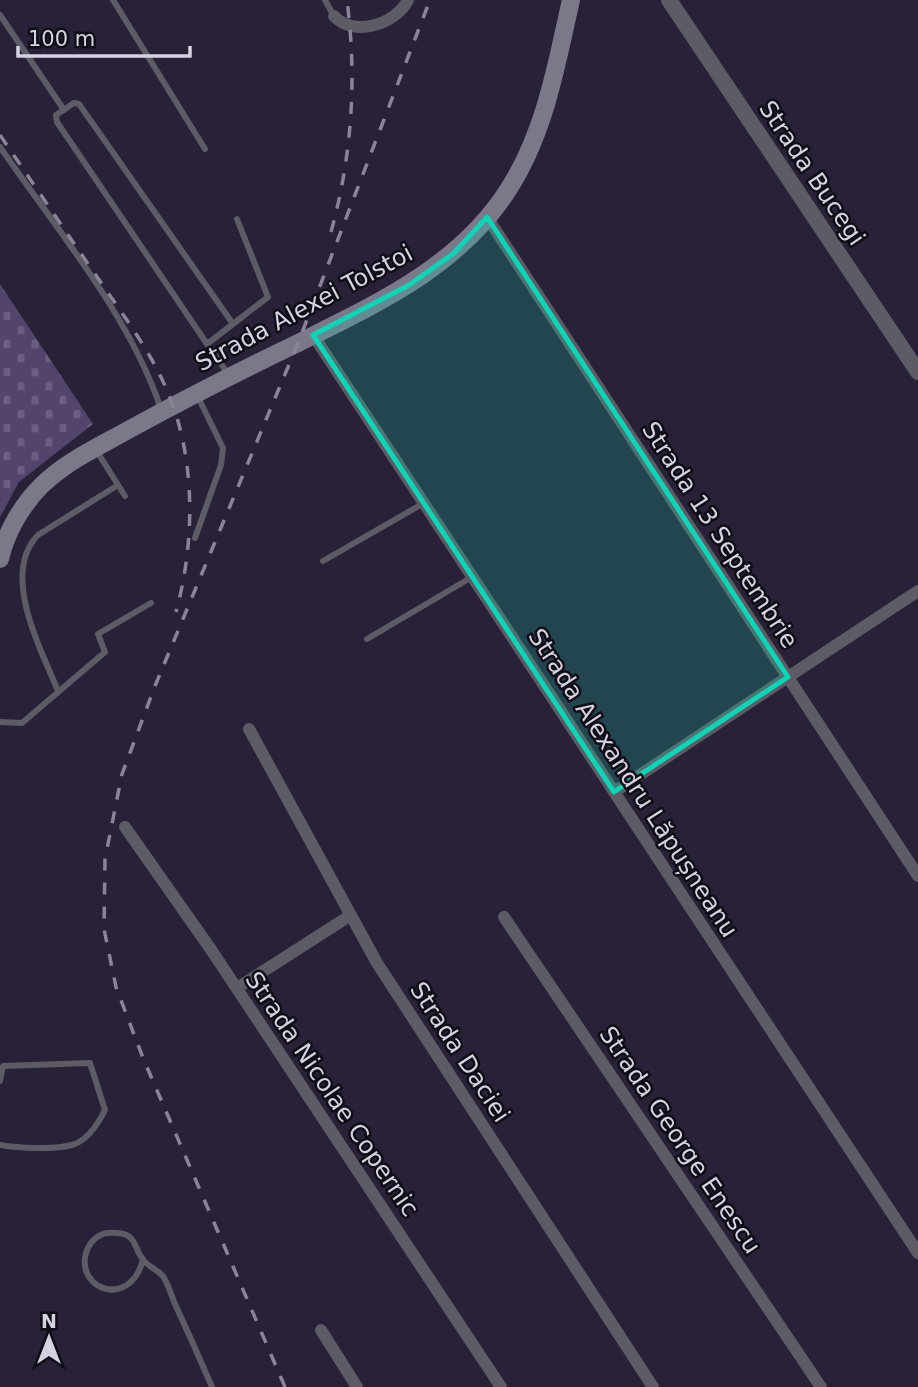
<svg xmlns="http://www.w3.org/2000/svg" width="918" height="1387" viewBox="0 0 918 1387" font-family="'DejaVu Sans',sans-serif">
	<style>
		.cemetery { fill: url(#cemetery-stones) }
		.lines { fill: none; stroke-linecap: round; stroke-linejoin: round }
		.service { stroke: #5e5a66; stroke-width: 6 }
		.minor { stroke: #5e5a66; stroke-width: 12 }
		.tertiary { stroke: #5e5a66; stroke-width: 16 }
		.secondary { stroke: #7d778a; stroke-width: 18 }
		.rail { stroke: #8b8496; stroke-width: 3.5; stroke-dasharray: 12 12; stroke-linecap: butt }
		.marked { fill: #0ad5b5; fill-opacity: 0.2; stroke: #0ad5b5; stroke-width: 5; stroke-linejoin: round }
		.labels { text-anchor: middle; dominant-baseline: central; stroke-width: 5; stroke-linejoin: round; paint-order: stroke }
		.street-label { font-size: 24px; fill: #d7d2e1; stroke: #100d17 }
	</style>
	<defs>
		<pattern id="cemetery-stones" width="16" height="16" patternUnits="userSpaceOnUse" patternTransform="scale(1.75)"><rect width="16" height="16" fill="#53446c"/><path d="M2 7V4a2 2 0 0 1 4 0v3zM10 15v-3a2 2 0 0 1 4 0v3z" fill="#6b5e81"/></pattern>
	</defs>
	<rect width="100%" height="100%" fill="#292137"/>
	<!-- cemetery -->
	<path class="cemetery" d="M0 284 93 424 19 482 0 517Z"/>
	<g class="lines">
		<!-- service -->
		<path class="service" d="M113 0 205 149
			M325 0 334 16
			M0 15 64 110
			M0 147C57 230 129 314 161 409
			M233 324 268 297 237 219
			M207 344 233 324 79 104 74 103 56 115 57 122 207 344 229 375
			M96 450 125 496
			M195 538 221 465 223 448 198 397
			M323 561 424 503
			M367 639 472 577
			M58 691C41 649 0 574 38 535L118 485
			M0 722 22 723 105 652 98 634 151 603
			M0 1081 3 1066 90 1063 105 1110C98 1124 87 1141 72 1145 54 1150 18 1148 0 1145
			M143 1260C129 1310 76 1289 86 1253 89 1243 97 1234 108 1233 140 1231 131 1247 145 1262 150 1267 157 1270 162 1275 168 1282 171 1295 175 1304 188 1332 200 1359 212 1387"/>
		<!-- minor -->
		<path class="minor" d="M334 16C354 38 396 24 408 0
			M487 217 918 876
			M313 335 918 1253
			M249 729 377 963 653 1387
			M614 792 918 591
			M125 827 212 951 501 1387
			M504 917 821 1387
			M237 988 351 915
			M321 1330 357 1387"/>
		<!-- tertiary -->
		<path class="tertiary" d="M669 0 918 372"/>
		<!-- secondary -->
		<path class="secondary" d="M0 559C6 532 22 505 41 486 66 461 100 446 130 429 185 399 240 371 296 344 374 305 459 267 508 190 545 133 556 66 571 0"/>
		<!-- rail -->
		<path class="rail" d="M0 135C34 185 68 235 102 284 128 322 156 359 172 403 196 468 194 546 176 612
			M331 232C352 156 357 79 347 0
			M285 1387 143 1058 116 987 104 929 105 859 122 774 155 686 298 343 430 0"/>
	</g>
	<!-- marked area -->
	<path class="marked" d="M487 217 788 677 614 792 313 335 409 285 454 253Z"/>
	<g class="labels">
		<!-- street labels -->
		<g class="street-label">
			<text transform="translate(812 173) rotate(56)">Strada Bucegi</text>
			<text transform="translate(304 308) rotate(-28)">Strada Alexei Tolstoi</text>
			<text transform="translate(720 535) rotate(57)">Strada 13 Septembrie</text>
			<text transform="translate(633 783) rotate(57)">Strada Alexandru Lăpușneanu</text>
			<text transform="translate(460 1052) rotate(57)">Strada Daciei</text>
			<text transform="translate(332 1094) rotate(56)">Strada Nicolae Copernic</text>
			<text transform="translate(680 1140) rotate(56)">Strada George Enescu</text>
		</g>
	</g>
	<!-- north arrow -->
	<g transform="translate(49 1338)" stroke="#100d17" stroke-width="5" paint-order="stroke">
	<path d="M0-5L12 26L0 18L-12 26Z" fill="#d7d2e1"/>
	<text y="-10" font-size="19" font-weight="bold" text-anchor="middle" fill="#d7d2e1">N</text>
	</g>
	<!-- scale -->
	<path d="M18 46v10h172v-10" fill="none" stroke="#d7d2e1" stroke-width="3.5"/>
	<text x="28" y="46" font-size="21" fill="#d7d2e1" stroke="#100d17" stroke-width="5" paint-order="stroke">100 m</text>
</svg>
